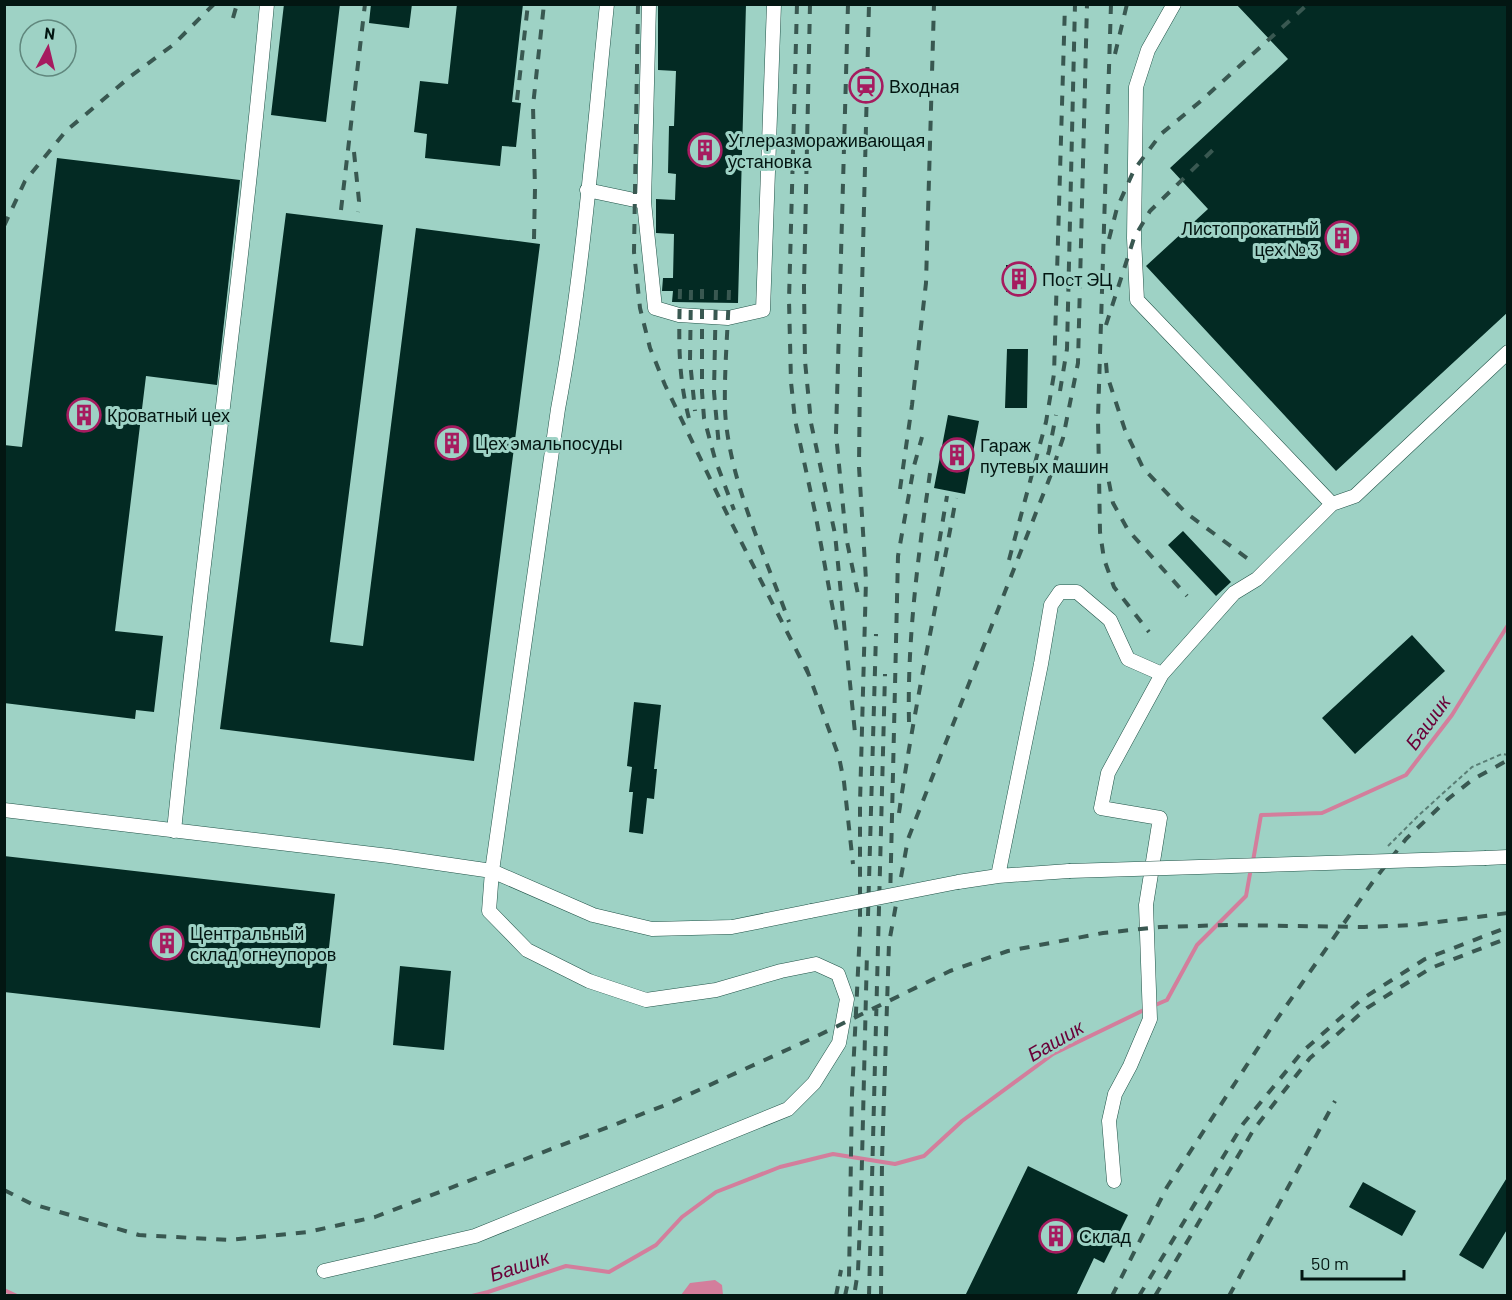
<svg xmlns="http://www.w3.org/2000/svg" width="1512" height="1300" viewBox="0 0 1512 1300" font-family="Barlow,sans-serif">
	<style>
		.water { fill: #d37e9c }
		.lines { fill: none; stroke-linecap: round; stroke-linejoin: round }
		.stream { stroke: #d37e9c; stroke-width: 4 }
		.building { fill: #032a23 }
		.minor-casing { stroke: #215348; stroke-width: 15 }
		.path { stroke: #597e75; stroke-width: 2; stroke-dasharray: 4.5 3; stroke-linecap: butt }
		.minor { stroke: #fff; stroke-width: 14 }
		.rail { stroke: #395851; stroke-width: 4; stroke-dasharray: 10 10; stroke-linecap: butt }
		.minor-bridge-casing { stroke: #215348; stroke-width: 15; stroke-linecap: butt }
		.minor-bridge { stroke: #fff; stroke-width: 14 }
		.labels { text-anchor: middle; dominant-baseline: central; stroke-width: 6; stroke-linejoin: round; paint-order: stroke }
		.poi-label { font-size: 18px; fill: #031612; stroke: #9ed2c5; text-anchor: start }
		.water-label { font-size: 20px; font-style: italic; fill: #6a0038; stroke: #9ed2c5 }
	</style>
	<rect width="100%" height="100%" fill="#9ed2c5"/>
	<!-- water -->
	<path class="water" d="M715 1280 722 1285 723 1295H681L690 1283Z"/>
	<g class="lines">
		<!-- stream -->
		<path class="stream" d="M1253 861 1261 815 1322 813 1406 775 1452 715 1508 625
			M1153 1006 1167 1000 1197 945 1246 896 1251 868
			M4 1290 17 1296
			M472 1296 488 1292 566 1266 609 1272 656 1245 682 1217 716 1192 780 1167 833 1154 895 1164 924 1156 962 1121 1053 1054 1146 1009"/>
	</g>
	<!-- building -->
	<path class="building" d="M284 4H340L326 122 271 115Z
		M371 4H412L409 28 369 23Z
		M457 4H523L512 102 521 103 516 147 502 146 500 166 425 158 427 134 414 132 420 81 448 84Z
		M658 4H746L738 303 672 302 673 291H662L663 278H673L674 234 656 233V199L675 200 676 174 668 173 669 126H674L676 71 658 70Z
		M1236 4H1508V312L1336 471 1146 266 1208 209 1170 168 1288 59Z
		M57 158 240 180 217 385 146 376 115 631 163 636 154 712 136 710 135 719 4 703V445L22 447Z
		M286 213 383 225 330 642 363 646 416 228 540 244 474 761 220 729Z
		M1006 265 1032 266 1031 293 1006 292Z
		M1007 349H1028L1027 408H1005Z
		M948 415 979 421 965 494 934 488Z
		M1183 531 1231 582 1216 596 1168 545Z
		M1412 635 1445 671 1355 754 1322 718Z
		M634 702 661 705 654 769H657L654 799 647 798 643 834 629 832 633 792H629L632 767 627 766Z
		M4 856 335 894 320 1028 4 992Z
		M400 966 451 971 444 1050 393 1045Z
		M1028 1166 1128 1215 1104 1263 1094 1258 1076 1296H965Z
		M1508 1176V1228L1483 1269 1459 1255Z
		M1363 1182 1416 1211 1402 1236 1349 1207Z"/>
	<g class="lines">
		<defs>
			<path id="minor" d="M1174 4 1148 50 1136 87 1134 238 1137 300 1332 504
				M587 190 644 202 655 308 679 315 728 318 763 310 774 4
				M644 202 649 4
				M4 810 389 856 492 871 593 915 652 929 732 927 811 911
				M174 831C202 555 242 281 267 4
				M1486 858 1508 857
				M998 876 1041 664 1051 605 1060 592H1077L1110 620 1128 659 1162 674 1234 593 1257 579 1332 504 1355 496 1508 352
				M958 882 998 876 1069 871
				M1114 1181 1109 1121 1115 1094 1130 1066 1150 1019 1146 905 1160 818 1101 808 1108 773 1162 674
				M324 1271 475 1236 788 1109 814 1083 839 1043 847 999 838 974 816 964 781 971 716 990 646 1000 589 981 527 950 489 911 492 871 558 409C583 276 593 140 607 4"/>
		</defs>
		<!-- minor casing -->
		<use href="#minor" class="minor-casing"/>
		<!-- path -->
		<path class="path" d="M1388 846 1419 815 1472 767 1502 754 1508 755"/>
		<!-- minor -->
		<use href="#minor" class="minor"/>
		<!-- rail -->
		<path class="rail" d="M638 4 634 252 640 308 650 348 665 385 728 516 809 675
			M797 4 789 300 791 382 795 420 815 512 838 637
			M810 4 804 287 805 361 811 423 835 534 855 733
			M848 4 836 434 846 537 859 599
			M1111 4 1098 418 1100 532 1104 559 1114 587 1149 632
			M233 18 237 4
			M1115 54 1127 4
			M517 100 528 4
			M354 152 359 201 358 212
			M341 210 365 4
			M4 226 25 181 66 131 131 76 173 45 214 4
			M534 239 535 188 533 106 544 4
			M1109 239 1117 208 1134 170 1161 134 1202 100 1308 4
			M680 289C679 340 677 376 691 426
			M702 289V392L704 418 715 459 734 510
			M691 290 690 361 695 411
			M716 290 714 392 719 447
			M729 290C728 330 724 370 725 409 728 479 766 557 789 622
			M1106 325 1134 238 1150 211 1219 144
			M1106 363 1107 375 1125 430 1143 468 1185 512 1248 559
			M1060 391 1067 349 1075 4
			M1105 462 1113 503 1128 530 1187 596
			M1042 474 1049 451 1056 415
			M900 489 912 405 926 283 934 4
			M1009 560 1046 422 1054 374 1065 4
			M936 561 947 496
			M806 667 839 757 844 782 853 864
			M909 722C907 636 919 550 931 466
			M899 813C914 708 937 603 956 498
			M890 903 898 556 914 466 922 437
			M868 916 876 634
			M4 1190 32 1204 139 1235 229 1240 308 1232 375 1217 668 1104 813 1038 950 971 1008 951 1103 933 1160 927 1228 925 1364 927 1414 925 1508 913
			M855 1290 858 1271 861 1201 867 952
			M836 1296 841 1270
			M845 1296 849 1277 852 1094 860 930V803L866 580 859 467 860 369 869 4
			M869 1296 885 674
			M881 1296 882 1159 889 943 908 839 1050 477 1063 438 1078 363 1087 4
			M1112 1296 1167 1187 1275 1022 1372 883 1406 839 1448 799 1472 780 1508 760
			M1139 1296 1243 1124 1302 1052 1362 999 1425 959 1508 927
			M1155 1296 1254 1129 1310 1058 1367 1008 1431 968 1508 938
			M1229 1296 1335 1101"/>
		<defs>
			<path id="minor-bridge" d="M1069 871 1486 858
				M811 911 958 882"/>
		</defs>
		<!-- minor-bridge casing -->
		<use href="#minor-bridge" class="minor-bridge-casing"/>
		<!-- minor-bridge -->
		<use href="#minor-bridge" class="minor-bridge"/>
	</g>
	<!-- icons -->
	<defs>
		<symbol id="station-ring" viewBox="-11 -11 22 22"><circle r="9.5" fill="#9ed2c5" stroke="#a61b5f" stroke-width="1.5"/><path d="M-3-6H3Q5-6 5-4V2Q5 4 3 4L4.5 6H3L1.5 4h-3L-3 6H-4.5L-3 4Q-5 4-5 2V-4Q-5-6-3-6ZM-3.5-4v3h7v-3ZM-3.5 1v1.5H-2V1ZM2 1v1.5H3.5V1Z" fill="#a61b5f"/></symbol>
		<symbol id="building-ring" viewBox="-11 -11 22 22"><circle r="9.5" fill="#9ed2c5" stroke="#a61b5f" stroke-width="1.5"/><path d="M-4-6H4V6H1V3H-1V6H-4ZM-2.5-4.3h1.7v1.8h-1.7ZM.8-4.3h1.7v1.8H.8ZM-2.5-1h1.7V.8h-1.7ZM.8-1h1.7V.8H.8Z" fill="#a61b5f"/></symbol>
	</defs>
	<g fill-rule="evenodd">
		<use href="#station-ring" x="847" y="67" width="38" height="38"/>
		<use href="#building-ring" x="686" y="131" width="38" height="38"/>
		<use href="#building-ring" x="1323" y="219" width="38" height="38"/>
		<use href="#building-ring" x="1000" y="260" width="38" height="38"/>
		<use href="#building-ring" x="65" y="396" width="38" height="38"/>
		<use href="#building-ring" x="433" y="424" width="38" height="38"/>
		<use href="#building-ring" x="938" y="436" width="38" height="38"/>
		<use href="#building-ring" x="148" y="924" width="38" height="38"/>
		<use href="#building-ring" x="1037" y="1217" width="38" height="38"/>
	</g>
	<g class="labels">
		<!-- poi labels -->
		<g class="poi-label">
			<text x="889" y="86">Входная</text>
			<text x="728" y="140">Углеразмораживающая<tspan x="728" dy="21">установка</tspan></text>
			<text x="1319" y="228" text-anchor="end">Листопрокатный<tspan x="1319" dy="21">цех № 3</tspan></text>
			<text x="1042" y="279">Поcт ЭЦ</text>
			<text x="107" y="415">Кроватный цех</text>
			<text x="475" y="443">Цех эмальпосуды</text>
			<text x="980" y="445">Гараж<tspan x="980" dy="21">путевых машин</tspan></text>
			<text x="190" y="933">Центральный<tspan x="190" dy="21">склад огнеупоров</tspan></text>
			<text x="1079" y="1236">Склад</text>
		</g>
		<!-- water labels -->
		<g class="water-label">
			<text transform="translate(1427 722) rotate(-54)">Башик</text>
			<text transform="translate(1055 1040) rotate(-30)">Башик</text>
			<text transform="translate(519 1265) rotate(-18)">Башик</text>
		</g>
	</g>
	<!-- border -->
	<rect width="1512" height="1300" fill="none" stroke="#031612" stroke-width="12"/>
	<!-- north arrow -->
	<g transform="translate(48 48) rotate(7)"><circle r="28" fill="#9ed2c5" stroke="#60877d" stroke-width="1.5"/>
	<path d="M0-4.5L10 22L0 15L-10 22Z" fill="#a61b5f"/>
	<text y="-9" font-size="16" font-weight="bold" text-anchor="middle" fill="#031612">N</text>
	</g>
	<!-- scale -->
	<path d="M1302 1270v9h102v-9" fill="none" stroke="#031612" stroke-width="3"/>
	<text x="1311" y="1270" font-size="18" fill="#031612" stroke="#9ed2c5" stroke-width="4.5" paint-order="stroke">50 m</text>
</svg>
